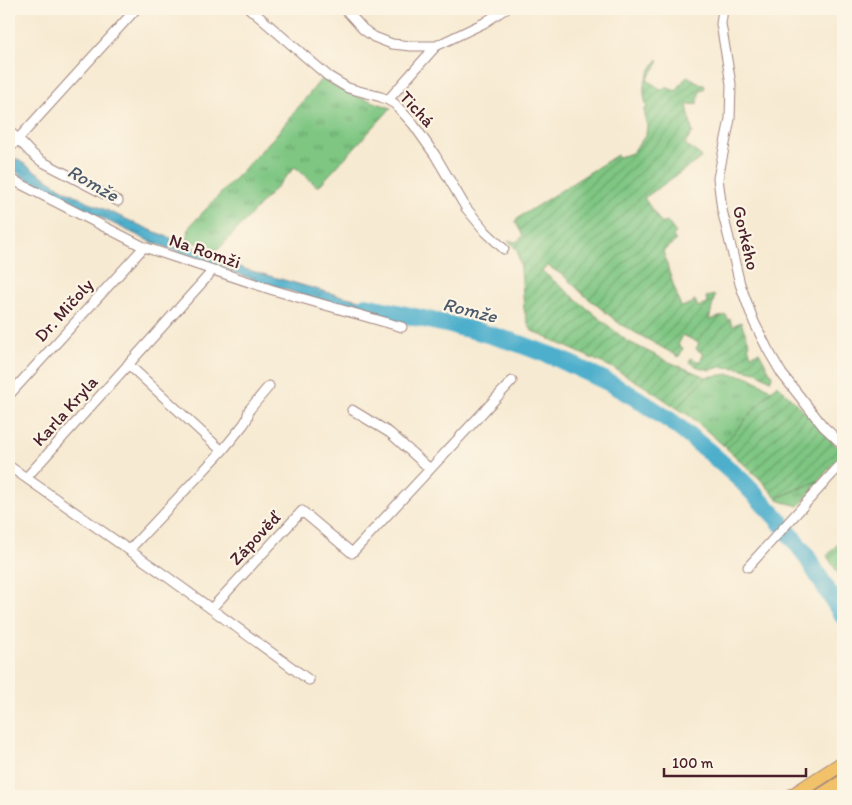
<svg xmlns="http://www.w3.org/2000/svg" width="852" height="805" viewBox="0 0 852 805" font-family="Itim,sans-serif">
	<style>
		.grass { fill: url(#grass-tufts); stroke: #647256 }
		.garden { fill: url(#garden-furrows); stroke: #647256 }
		.water { fill: url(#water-ripples); stroke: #4c677c }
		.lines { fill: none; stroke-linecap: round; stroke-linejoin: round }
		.river { stroke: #4dafcc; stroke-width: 18 }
		.minor-casing { stroke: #a0847e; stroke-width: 11 }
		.highway-casing { stroke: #a0847e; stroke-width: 16 }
		.minor { stroke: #fff; stroke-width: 9 }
		.highway { stroke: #f2c26a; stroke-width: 14 }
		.labels { text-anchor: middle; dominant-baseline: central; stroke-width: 4.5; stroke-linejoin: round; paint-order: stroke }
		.street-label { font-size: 18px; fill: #4a1f2b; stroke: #fcf5e5 }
		.water-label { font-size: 19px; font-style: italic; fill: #4b596b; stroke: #fcf5e5 }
	</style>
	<defs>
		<pattern id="grass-tufts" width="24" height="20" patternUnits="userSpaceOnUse" patternTransform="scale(1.25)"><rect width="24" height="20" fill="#7ec682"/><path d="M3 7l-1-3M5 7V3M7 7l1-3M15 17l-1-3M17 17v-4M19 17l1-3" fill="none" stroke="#69a06b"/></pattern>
		<pattern id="garden-furrows" width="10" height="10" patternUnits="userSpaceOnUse" patternTransform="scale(1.25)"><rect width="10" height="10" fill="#7ec682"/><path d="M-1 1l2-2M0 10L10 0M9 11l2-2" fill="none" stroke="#69a06b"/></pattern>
		<pattern id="water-ripples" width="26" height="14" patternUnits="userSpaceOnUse" patternTransform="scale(1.25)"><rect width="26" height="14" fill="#4dafcc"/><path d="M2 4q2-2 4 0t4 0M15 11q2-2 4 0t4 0" fill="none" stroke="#428ea6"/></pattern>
	</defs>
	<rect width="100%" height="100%" fill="#fcf5e5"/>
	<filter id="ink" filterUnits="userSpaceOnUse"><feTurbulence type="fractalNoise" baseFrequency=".02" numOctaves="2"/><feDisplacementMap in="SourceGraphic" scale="10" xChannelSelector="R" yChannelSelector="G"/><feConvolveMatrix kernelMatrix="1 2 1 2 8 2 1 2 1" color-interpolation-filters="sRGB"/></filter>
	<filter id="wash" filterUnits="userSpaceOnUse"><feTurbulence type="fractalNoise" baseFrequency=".0096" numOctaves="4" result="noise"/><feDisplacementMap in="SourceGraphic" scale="20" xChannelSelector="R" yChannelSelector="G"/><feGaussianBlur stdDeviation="1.12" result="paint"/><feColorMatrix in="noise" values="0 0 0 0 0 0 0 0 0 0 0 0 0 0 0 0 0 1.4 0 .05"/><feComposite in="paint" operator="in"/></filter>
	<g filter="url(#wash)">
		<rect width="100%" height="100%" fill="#f7ead2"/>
		<!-- grass -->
		<path class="grass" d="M322 78 338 89 391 108 318 187 295 167 217 251 186 239 190 226 275 136Z
			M730 374 749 377 772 390 723 445 690 416 677 408 706 377Z
			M820 480 799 506 780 501 777 498Z"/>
		<!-- garden -->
		<path class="garden" d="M658 59V63L647 80 662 90 665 87 676 91 687 76 705 86 704 89 700 90 697 104 687 105 692 130 691 131 693 132 685 144 700 155 701 158 644 198 662 224 667 221 676 233 673 236 676 241 663 251 669 272 681 307 693 303V301L695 300 698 307 708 304 706 297 715 295 709 320 726 315 728 320 730 319 732 326 741 322 750 345 748 346 751 355 759 352 772 376 771 380 756 372 738 368 721 367 710 370 698 367 689 362 691 358 699 362 704 354 696 349 699 343 683 335 678 345 683 348 679 357 620 324 583 294 564 276 548 266 542 271 627 341 667 361 706 377 677 408 641 384 613 368 532 331 528 324 524 309 521 268 517 250 508 240 516 242 523 236 515 221 524 214 617 155 619 157 632 153 646 135 647 125 644 110 647 108C640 84 645 78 658 59Z
			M777 384 813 420 842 452 820 480 777 498 759 478 723 445Z
			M843 538V581L827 556Z"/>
		<!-- water -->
		<path class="water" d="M9 154 61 188 86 201 146 228 245 269 337 295 388 306 386 317 309 297 249 278 149 241 63 199 25 178 9 167Z"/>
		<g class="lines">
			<!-- river -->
			<path class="river" d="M366 306 477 331 520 344 557 358 606 381 636 398 672 422 708 451 742 481 777 518 805 554 843 616"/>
		</g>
	</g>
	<g filter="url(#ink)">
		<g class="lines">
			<defs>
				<path id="minor" d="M250 9 328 76 348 88 381 97 388 100 395 104 413 124 435 155 466 208 486 232 504 249
					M345 9 363 29 374 37 392 44 411 46H436L484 23 505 9
					M723 9 721 24 731 84 730 119 718 178 722 210 740 284 754 322 768 350 782 374 823 426 843 445
					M388 100 436 46
					M9 131 18 139 29 151 41 161 118 201
					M9 149 136 9
					M9 178 144 247 273 290 402 327
					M128 364 222 451 129 550
					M9 395 144 247
					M352 410 390 433 430 469
					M222 451 244 424 247 419 249 410 269 386
					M9 466 166 576 309 680
					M26 478 208 276 212 270
					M748 567 843 462
					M211 609 302 511 352 553 512 381"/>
				<path id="highway" d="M792 796 843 763
					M821 796 843 782"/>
			</defs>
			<!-- minor casing -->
			<use href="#minor" class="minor-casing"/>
			<!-- highway casing -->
			<use href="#highway" class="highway-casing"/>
			<!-- minor -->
			<use href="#minor" class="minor"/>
			<!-- highway -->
			<use href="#highway" class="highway"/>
		</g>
	</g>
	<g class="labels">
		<!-- street labels -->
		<g class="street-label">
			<text transform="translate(417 109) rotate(47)">Tichá</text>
			<text transform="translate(746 238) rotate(77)">Gorkého</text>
			<text transform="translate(205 251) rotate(19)">Na Romži</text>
			<text transform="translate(64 310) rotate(-48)">Dr. Mičoly</text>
			<text transform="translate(65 411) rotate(-48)">Karla Kryla</text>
			<text transform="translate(255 538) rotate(-47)">Zápověď</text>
		</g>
		<!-- water labels -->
		<g class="water-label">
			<text transform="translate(93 183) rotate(30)">Romže</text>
			<text transform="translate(470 310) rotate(14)">Romže</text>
		</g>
	</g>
	<!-- margin -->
	<rect width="852" height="805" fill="none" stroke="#fcf5e5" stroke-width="30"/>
	<!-- scale -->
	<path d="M664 768v8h142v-8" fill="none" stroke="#4a1f2b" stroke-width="2.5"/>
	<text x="672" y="768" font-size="15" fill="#4a1f2b" stroke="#fcf5e5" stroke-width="4" paint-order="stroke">100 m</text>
</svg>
